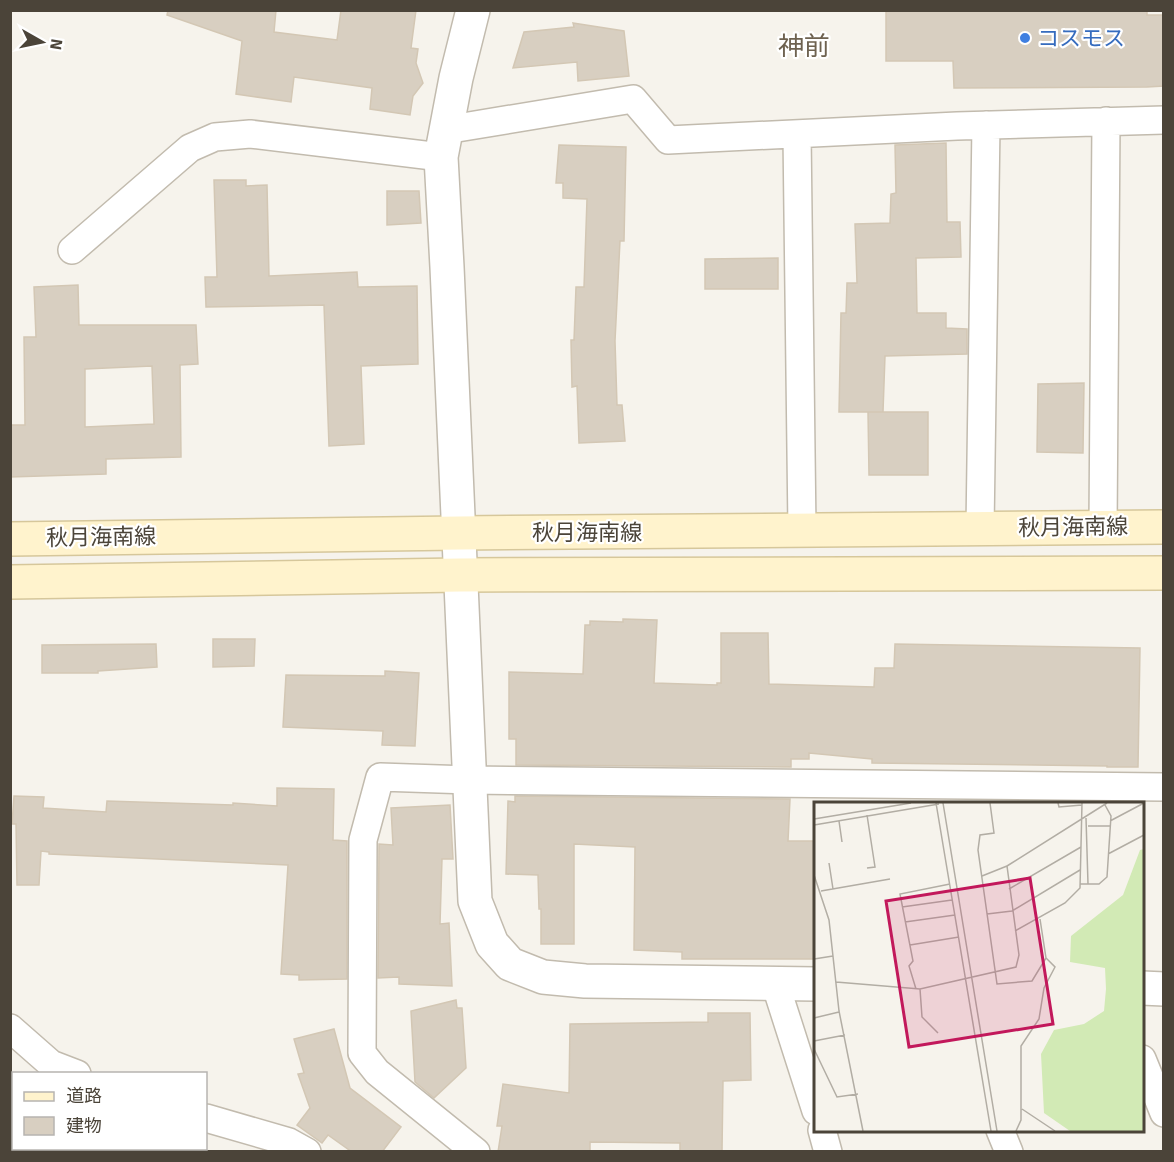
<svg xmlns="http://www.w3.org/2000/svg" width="1174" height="1162" viewBox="0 0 1174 1162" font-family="Signika,'Noto Sans JP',sans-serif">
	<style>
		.building { fill: #d8cfc1; stroke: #d3c7b4; stroke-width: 1.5; fill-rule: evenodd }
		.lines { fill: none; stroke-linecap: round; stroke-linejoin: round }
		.minor-casing { stroke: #c2bbae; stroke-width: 30 }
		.tertiary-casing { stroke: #c2bbae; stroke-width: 36 }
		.secondary-casing { stroke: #d6c79b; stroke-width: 36 }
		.minor { stroke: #fff; stroke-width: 27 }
		.tertiary { stroke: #fff; stroke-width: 33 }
		.secondary { stroke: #fff3cd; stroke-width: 33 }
		.shop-dot { fill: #3f7fe0; stroke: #fff; stroke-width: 2 }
		.labels { text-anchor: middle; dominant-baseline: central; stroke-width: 4.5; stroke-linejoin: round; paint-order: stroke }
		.shop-label { font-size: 22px; fill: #366cbe; stroke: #fff; text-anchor: start }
		.street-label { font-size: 22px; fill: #4b4439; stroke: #fff }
		.quarter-label { font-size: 26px; fill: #6e6250; stroke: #fff }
		.inset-road { fill: none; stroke: #b2ada4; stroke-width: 1.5 }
		.view { fill: #c2185b; fill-opacity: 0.15; stroke: #c2185b; stroke-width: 3 }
		.inset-edge { fill: none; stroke: #4b4439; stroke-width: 3 }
	</style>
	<rect width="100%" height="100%" fill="#f6f3ec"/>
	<!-- building -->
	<path class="building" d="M168 10H276L274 32 337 40 341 10H416L411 48 418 49 416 63 423 83 413 96 410 115 370 109 372 88 294 77 291 102 236 94 242 41 167 15Z
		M886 10H1147V15H1164V86L1147 87 954 88 953 61H886Z
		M573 23 624 31 629 76 578 81 577 62 513 68 524 32 574 27Z
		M946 143 947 222H960L961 257 916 258 917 313H946V328L967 329V354L885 356 883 412H839L841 313H846L847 283H857L855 224 890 223 891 194 896 193 895 145Z
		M559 145 626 147 624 241H620L615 341 617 405H622L625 441 579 443 577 386 572 387 571 340H574L576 287H584L587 199 563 198V183H556Z
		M214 180H246V186L267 185 269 276 357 272 358 287 417 286 418 364 361 366 364 444 329 446 324 305 206 307 205 277H217Z
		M387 191H419L421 223 387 225Z
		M778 258V289H705V259Z
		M78 285 79 325H196L198 364 180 365 181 457 106 459V474L10 477V425H25L24 337H36L34 287ZM152 366 154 424 85 427V369Z
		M1084 383 1083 453 1037 452 1038 384Z
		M868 412H928V475H869Z
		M623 619 657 620 654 683 717 685V683H721V633H768L769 684 874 687 875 668H894L895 644 1140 648 1138 767H1107V766L872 763V759L809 753V759H791V767L516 765V739H509V672L583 674 585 625H590V621L623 622Z
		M213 639H255L254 666 213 667Z
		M156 644 157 667 98 671V673H42V645Z
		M385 671 419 673 415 746 382 745 383 731 283 727 286 675 385 676Z
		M277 788 334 789 333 840 347 841V979L299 980V975L281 974 288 865 49 854V852L41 851 39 885H17L16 824H12L14 796 44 797 43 808 106 812 107 801 233 805V803L277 806Z
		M515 796 790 799 788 841H816V959H682V952L634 950 635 847 574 844V944H541V909H539L538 875 506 874 508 801 515 802Z
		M450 805 453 859H442L440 924 449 923 452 986 399 984V977L378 978 379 844 393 845 391 808Z
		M456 1000 457 1008H462L466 1068 434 1098 415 1082 411 1011Z
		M708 1013H750L751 1080 723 1081 722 1152H680V1143L590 1142V1152H498L502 1126H497L503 1084 569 1093 570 1024 708 1022Z
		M334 1029 350 1088 401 1127 382 1152H352L328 1135 322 1143 297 1125 310 1108 298 1074 304 1073 294 1039Z"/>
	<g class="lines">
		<defs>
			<path id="minor" d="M445 130 633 99 668 140 957 126 1164 120
				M797 134 802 530
				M72 250 190 148 215 137 250 134 441 157
				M1103 527 1106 121
				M980 528 986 125
				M775 983 816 1111
				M10 1028 51 1064 77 1074
				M1142 1059 1164 1113
				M206 1118 289 1142 307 1152
				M822 1130 828 1152
				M1000 1130 1009 1152
				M476 1152 377 1072 362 1053 363 840 380 777 469 780 1164 787"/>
			<path id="tertiary" d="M473 10 456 78 441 157 447 267 475 901 492 944 510 964 543 977 585 981 816 984
				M1142 988 1164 989"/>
			<path id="secondary" d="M10 539 459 533 1164 527
				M10 582 460 575 1164 573"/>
		</defs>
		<!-- minor casing -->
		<use href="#minor" class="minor-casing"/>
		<!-- tertiary casing -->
		<use href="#tertiary" class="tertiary-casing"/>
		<!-- secondary casing -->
		<use href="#secondary" class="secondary-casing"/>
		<!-- minor -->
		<use href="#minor" class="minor"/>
		<!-- tertiary -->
		<use href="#tertiary" class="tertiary"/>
		<!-- secondary -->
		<use href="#secondary" class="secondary"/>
	</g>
	<!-- markers -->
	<circle class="shop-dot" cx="1025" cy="38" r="6"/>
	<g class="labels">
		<!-- shop labels -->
		<g class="shop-label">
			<text x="1037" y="38">コスモス</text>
		</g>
		<!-- street labels -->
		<g class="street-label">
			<text transform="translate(1073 527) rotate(-1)">秋月海南線</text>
			<text x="587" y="532">秋月海南線</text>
			<text transform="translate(101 537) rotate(-1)">秋月海南線</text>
		</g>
		<!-- quarter labels -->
		<g class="quarter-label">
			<text x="804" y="47">神前</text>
		</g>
	</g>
	<!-- overview -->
	<g transform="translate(814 802)">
		<rect width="330" height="330" fill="#f6f3ec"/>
		<path d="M330 47V329H256L230 311 227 252 240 228 270 222 290 209 292 187 291 166 256 160 257 134 309 93 326 48Z" fill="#d2eab5"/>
		<path class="inset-road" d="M122 1 177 329M129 1 183 329M176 1 180 31 166 33 164 48 183 182 218 179 232 156M244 1 245 5 268 3M53 13 61 65 53 66M272 16 274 82M0 17 97 1M25 19 28 40M296 19 330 1M0 23 125 2M274 24H296M294 52 330 33M15 61 19 87M0 73 15 118 25 209 49 329M168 74 193 64M266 82H285L293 75 297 14 291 3M195 87 267 45M7 89 76 77M88 105 138 98M173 112 198 109 266 68M91 120 141 113M201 129 251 101 266 86 268 1M96 143 145 135M0 157 19 154M22 180 106 187 202 165 205 153 193 64 293 1M102 187 95 164 99 159 86 92 136 82M106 187 108 215 124 231M0 216 25 210M0 239 31 233M0 247 23 295 44 292M208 307 241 329M202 329 207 318V244L225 217 230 186 241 165 232 156 226 117"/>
		<path class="view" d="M216 76 239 222 95 245 72 99Z"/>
		<rect width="330" height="330" class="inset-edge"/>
	</g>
	<!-- border -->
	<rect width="1174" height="1162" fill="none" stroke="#4b4439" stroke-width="24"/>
	<!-- legend -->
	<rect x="12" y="1072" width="195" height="78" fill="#ffffff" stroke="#b7b4b0" stroke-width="1.5"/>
	<rect x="24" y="1092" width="30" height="9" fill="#fff3cd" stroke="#b7b4b0" stroke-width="1.5"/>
	<text x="66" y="1102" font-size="18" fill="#4b4439">道路</text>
	<rect x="24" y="1117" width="30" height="18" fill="#d8cfc1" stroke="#b7b4b0" stroke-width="1.5"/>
	<text x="66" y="1132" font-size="18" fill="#4b4439">建物</text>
	<!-- north arrow -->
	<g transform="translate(42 42) rotate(99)" stroke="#ffffff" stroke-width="4.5" paint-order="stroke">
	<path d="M0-4.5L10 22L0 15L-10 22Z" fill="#4b4439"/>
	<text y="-9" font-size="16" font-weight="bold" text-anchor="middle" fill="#4b4439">N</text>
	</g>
</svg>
